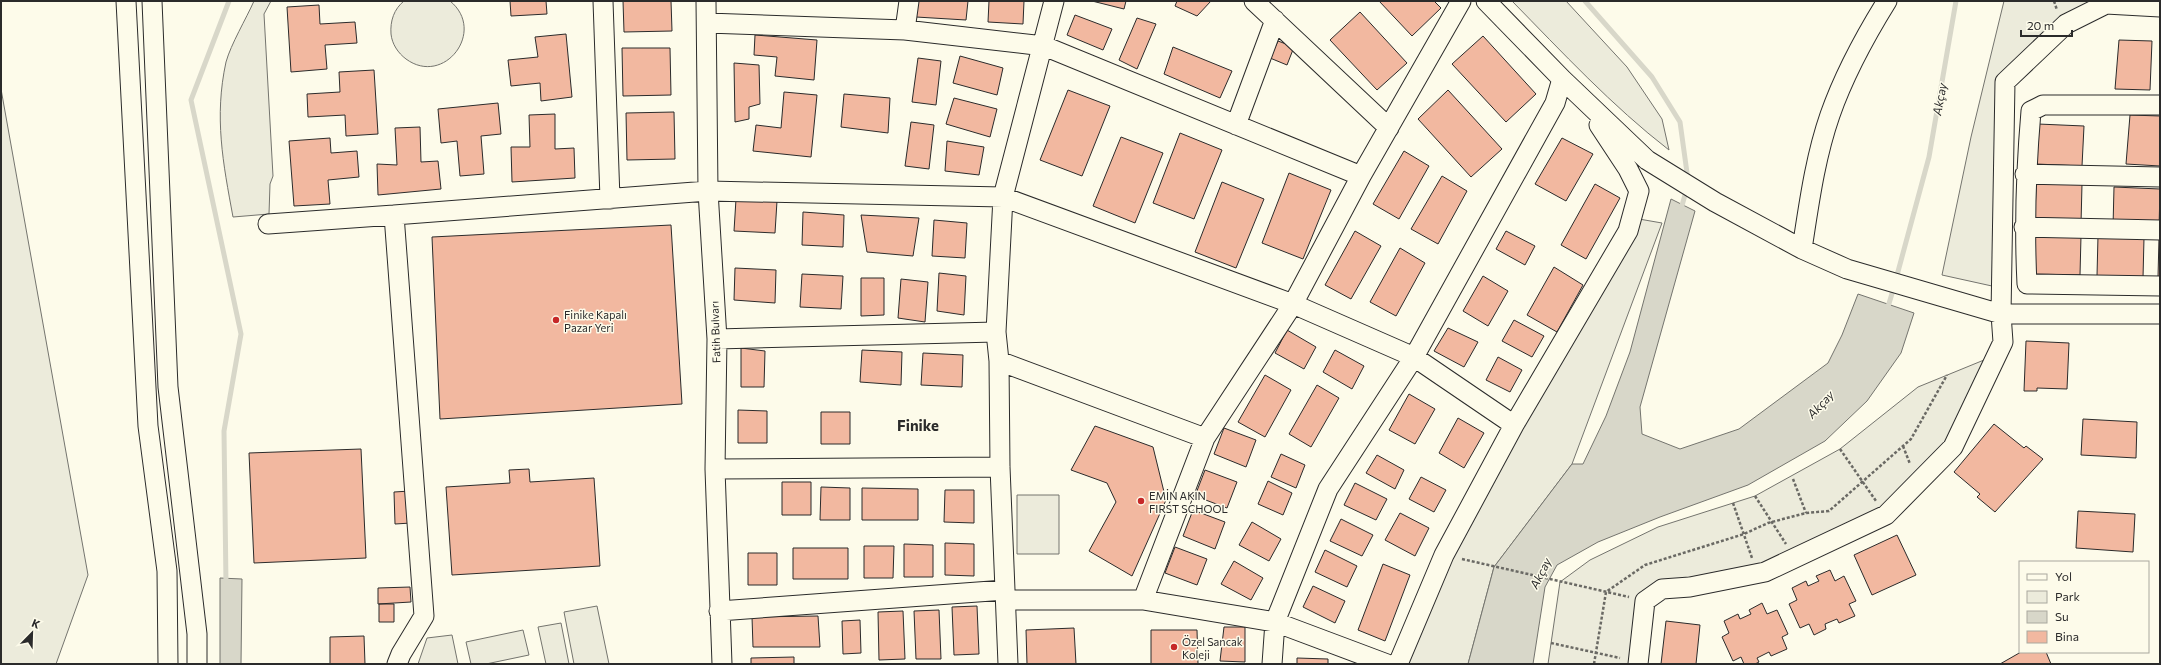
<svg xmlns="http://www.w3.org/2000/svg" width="2161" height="665" viewBox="0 0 2161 665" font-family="Commissioner,sans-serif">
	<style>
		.green { fill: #ecebdb; stroke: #74746e }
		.water { fill: #d8d7c9; stroke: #74746e }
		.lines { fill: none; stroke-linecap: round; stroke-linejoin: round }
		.stream { stroke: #d8d7c9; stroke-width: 5 }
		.building { fill: #f2b8a0; stroke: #2b2b2b }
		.minor-casing { stroke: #2b2b2b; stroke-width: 21 }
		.path { stroke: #6a6964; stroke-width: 2.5; stroke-dasharray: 3 2; stroke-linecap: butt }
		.minor { stroke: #fdfbea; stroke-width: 19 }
		.poi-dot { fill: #c62828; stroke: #fdfbea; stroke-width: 1.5 }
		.labels { text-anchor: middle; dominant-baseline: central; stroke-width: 3; stroke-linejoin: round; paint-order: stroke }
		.poi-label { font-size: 11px; fill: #2b2b2b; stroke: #fdfbea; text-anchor: start }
		.street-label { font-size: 11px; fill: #2b2b2b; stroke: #fdfbea }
		.water-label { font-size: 12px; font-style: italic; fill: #2b2b2b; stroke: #fdfbea }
		.district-label { font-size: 15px; font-weight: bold; fill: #2b2b2b; stroke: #fdfbea }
	</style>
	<rect width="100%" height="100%" fill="#fdfbea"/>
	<!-- green -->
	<path class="green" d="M254 1H271L264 14 273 176 270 184 269 214 233 217C223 163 214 117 226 62 231 44 246 19 254 1Z
		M404 1H450C487 31 444 87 406 59 398 53 392 44 391 34 390 21 394 9 404 1Z
		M1512 1H1566L1627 67 1662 119 1669 150C1612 106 1562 52 1512 1Z
		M2004 1H2160L2106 4 2005 82 2001 288 1942 275 1971 137Z
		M1 89 88 575 56 664H1Z
		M1639 219 1662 223 1572 464 1494 567 1468 664H1398L1444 555Z
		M1984 360 1951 439 1886 515 1795 558 1646 601 1638 664H1548L1560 582 1590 560 1658 527 1755 496 1840 449 1918 387Z
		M1017 495H1059V554H1017Z
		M597 606 609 664H574L564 612Z
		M561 623 569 664H546L538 627Z
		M523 630 529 655 486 664H471L466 642Z
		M452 635 458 664H418L427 638Z"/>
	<!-- water -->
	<path class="water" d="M1671 199 1695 211 1640 407 1642 434 1680 449 1739 429 1828 363 1842 335 1858 294 1914 313 1901 353 1867 401 1825 441 1748 485 1660 517 1598 542 1557 565 1545 587 1533 664H1468L1494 567 1572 464H1583L1606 416 1630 352Z
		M220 578 242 579 241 664H220Z"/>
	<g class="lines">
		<!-- stream -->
		<path class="stream" d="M1585 1 1652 77 1680 122 1688 180
			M1681 209 1687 188
			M1896 279 1929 157 1956 1
			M1887 310 1894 287
			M226 584 224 431 241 334 191 100 229 1"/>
	</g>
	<!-- building -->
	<path class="building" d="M510 1H546L547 14 511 16Z
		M623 1H671L672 31 624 32Z
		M917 1H968L966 20 916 17Z
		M989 1H1024L1023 24 988 22Z
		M1092 1H1126L1124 9Z
		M1177 1H1211L1197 16 1175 6Z
		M1379 1H1434L1441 8 1412 36Z
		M319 5 320 24 355 22 357 43 325 45 327 69 291 72 287 7Z
		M1360 12 1407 63 1377 90 1330 40Z
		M1075 15 1112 29 1103 50 1067 35Z
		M1137 18 1156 24 1137 69 1119 60Z
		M566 34 572 97 541 101 540 83 511 86 508 60 538 57 535 37Z
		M755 35 817 40 814 80 775 76 777 57 754 55Z
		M1483 36 1536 94 1506 122 1452 64Z
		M2119 40 2152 41 2150 90 2115 89Z
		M1278 41 1294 47 1287 65 1270 58Z
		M1173 47 1232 71 1220 98 1164 74Z
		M622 48H670L671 95 623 96Z
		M960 56 1003 68 997 95 953 83Z
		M918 58 941 61 936 105 912 102Z
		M734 63 759 65 760 104 749 107V119L735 122Z
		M374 70 378 134 346 136 345 115 308 117 307 94 340 92 339 72Z
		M1068 90 1110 106 1082 176 1040 160Z
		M1448 90 1502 149 1471 177 1418 119Z
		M784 92 817 95 811 157 753 151 756 125 781 128Z
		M844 94 890 98 888 133 841 127Z
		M954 98 997 109 990 137 946 124Z
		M498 103 501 134 481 136 484 174 460 176 457 141 441 143 438 109Z
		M674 112 675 159 627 160 626 113Z
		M555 114V149L574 148 575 178 512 182 511 147H530L529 115Z
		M2130 115 2160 116V166L2126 164Z
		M911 122 934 125 929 169 905 166Z
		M2038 124 2084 126 2082 166 2036 164Z
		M420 127 421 162 438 161 441 189 378 195 377 164 397 165 395 128Z
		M1180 133 1222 150 1194 219 1153 203Z
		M1121 137 1163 153 1135 223 1093 206Z
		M330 138 331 153 357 151 359 177 328 180 330 204 294 206 289 141Z
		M1562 138 1593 154 1566 201 1535 184Z
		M947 141 984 147 979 175 945 171Z
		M1404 151 1429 166 1399 219 1373 204Z
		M1289 173 1331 190 1303 259 1262 243Z
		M1442 176 1467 191 1438 244 1411 229Z
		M1222 182 1264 199 1236 268 1195 252Z
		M2036 182 2082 184 2081 224 2035 222Z
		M1595 184 1620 198 1586 259 1561 245Z
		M2114 187 2160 189 2159 229 2113 227Z
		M736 199 777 201 775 233 734 231Z
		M803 212 844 215 843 247 802 245Z
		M861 215 919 218 913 256 867 252Z
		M934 220 967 223 965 258 932 256Z
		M671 225 682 404 440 419 432 237Z
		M1355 231 1381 246 1351 299 1325 285Z
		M1506 231 1535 246 1525 265 1496 249Z
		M2035 234 2081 236 2080 275 2033 274Z
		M2098 236 2144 238 2143 278 2097 276Z
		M2159 238H2160V277H2158Z
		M1400 248 1425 263 1396 316 1370 302Z
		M1554 267 1583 285 1557 332 1527 315Z
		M735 268 776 270 775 303 734 300Z
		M939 273 966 276 964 315 937 311Z
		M802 274 843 276 841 309 800 307Z
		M1483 276 1508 291 1488 326 1463 311Z
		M861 278H884V315L861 316Z
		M901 279 928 282 925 322 898 318Z
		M1514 320 1544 336 1532 357 1502 341Z
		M1448 328 1478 342 1464 367 1434 351Z
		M1287 330 1316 347 1304 369 1275 353Z
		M2026 341 2069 343 2067 389 2037 388V391H2024Z
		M741 348 765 351 764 387H741Z
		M862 350 902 352 901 385 860 382Z
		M1335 350 1364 366 1352 389 1323 372Z
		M923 353 963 355 962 387 921 385Z
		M1498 357 1522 370 1510 392 1486 380Z
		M1265 375 1291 390 1265 437 1238 422Z
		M1317 385 1339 398 1311 447 1289 434Z
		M1409 394 1435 409 1415 444 1389 430Z
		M738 410 767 411V443H738Z
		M821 412H850V444H821Z
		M1458 418 1484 433 1464 468 1439 453Z
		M2083 419 2137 422 2136 458 2081 455Z
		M1994 424 2024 448 2026 446 2043 459 1995 512 1977 497 1980 494 1954 472Z
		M1095 426 1153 447 1166 500 1132 576 1089 551 1116 502 1107 483 1071 470Z
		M1224 428 1256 440 1246 467 1214 454Z
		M361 449 366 558 254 563 249 453Z
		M1281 454 1305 465 1296 488 1271 477Z
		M1377 455 1404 470 1395 489 1366 473Z
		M529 469 530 482 594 478 600 566 452 575 446 487 510 483 509 470Z
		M1205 470 1237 482 1227 508 1195 496Z
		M1421 477 1446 490 1434 512 1409 499Z
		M1268 481 1292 493 1283 515 1258 504Z
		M782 482H811V515H782Z
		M1355 483 1387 499 1376 520 1344 505Z
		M821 487 850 488V520H820Z
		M862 488 918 489V520H862Z
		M945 490H974V523L944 522Z
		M410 491 411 523 395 524 394 492Z
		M1193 510 1225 522 1215 549 1183 536Z
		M2078 511 2135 514 2133 552 2076 548Z
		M1400 513 1429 528 1415 556 1385 540Z
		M1341 519 1373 535 1362 556 1330 541Z
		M1252 522 1281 539 1269 561 1239 545Z
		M1897 535 1916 575 1872 595 1854 555Z
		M945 543 974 544V576L945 575Z
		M904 544 933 545V577H904Z
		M864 546H894L893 578H864Z
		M1175 547 1207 559 1197 585 1165 573Z
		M793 548H848V579H793Z
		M1325 550 1357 566 1347 587 1315 572Z
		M748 553H777V585H748Z
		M1234 561 1263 578 1251 600 1221 584Z
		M1383 564 1410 575 1385 641 1358 630Z
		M1830 570 1835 581 1844 576 1856 601 1849 604 1855 616 1839 623 1837 619 1825 624 1826 629 1814 635 1809 624 1800 628 1789 604 1797 600 1792 588 1806 581 1808 586 1819 581 1816 576Z
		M1313 586 1345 601 1335 623 1303 607Z
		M410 587 411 602 378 604V588Z
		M1762 603 1767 614 1777 610 1788 634 1782 637 1787 649 1771 656 1769 652 1757 658 1759 662 1755 664H1744L1741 657 1733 661 1722 637 1729 633 1724 621 1738 614 1740 619 1751 614 1749 610Z
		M379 604H394V622H379Z
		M977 606 979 654 954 655 952 607Z
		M939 610 941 659H916L914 611Z
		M903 611 905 659 879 660 878 612Z
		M818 616 820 647H753L752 617Z
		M860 620 861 653 843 654 842 621Z
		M1666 621 1700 625 1696 664H1661Z
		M1224 627H1245V662L1220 661Z
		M1074 628 1076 664H1027L1026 630Z
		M1151 630H1197L1198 664H1151Z
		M364 636 365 664H330V637Z
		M2021 652H2046L2051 664H2000Z
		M794 657V664H751V658Z
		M1297 658 1328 659V664H1297Z"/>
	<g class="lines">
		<defs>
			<path id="minor" d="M126 1 148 426 167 571 168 664
				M152 1 168 387 197 634V664
				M603 1 610 199
				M706 1 708 191 717 339 715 469 722 664
				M1254 1 1389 128
				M2160 7 2106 4 2066 24 2005 82 2001 314H2160
				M707 23 905 30 1044 46 1361 176
				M905 30 909 1
				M1562 79 1647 160 1715 202 1802 249 1847 269 2001 314 2003 342 1953 447 1886 515 1765 572 1690 587 1662 589 1645 601 1638 664
				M2160 105H2043L2031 111C2026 169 2024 225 2027 284L2160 286
				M1236 125 1275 20
				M2025 174 2160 177
				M268 224 394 215
				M2024 227 2160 230
				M1802 249C1809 204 1815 158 1830 115 1844 75 1864 38 1887 1
				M717 339 996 332
				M999 361 1205 438
				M1514 425 1628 231 1639 191 1628 169 1599 125
				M715 469 1000 467
				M1006 600H1143L1275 622 1387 664
				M1143 600 1205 438 1293 304 1361 176 1461 1
				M719 611 1005 590
				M397 664 401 654 424 616 394 215 708 191 1003 197 1293 304 1414 357 1514 425 1444 555 1398 664
				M1008 664 1000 467 999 361 996 332 1003 197 1054 1
				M1272 664 1275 622 1328 489 1414 357 1555 103 1562 79 1486 1"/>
		</defs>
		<!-- minor casing -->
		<use href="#minor" class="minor-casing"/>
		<!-- path -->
		<path class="path" d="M2054 1 2057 10
			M1903 446 1910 464
			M1840 449 1876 501
			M1793 479 1806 513
			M1755 496 1786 544
			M1733 503 1752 558
			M1462 559 1629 597
			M1551 643 1620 658
			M1594 664 1606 592 1645 565 1744 534 1768 523 1806 513 1829 511 1911 439 1947 375"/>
		<!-- minor -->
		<use href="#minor" class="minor"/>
	</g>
	<!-- markers -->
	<g class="poi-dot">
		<circle cx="556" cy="320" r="4"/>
		<circle cx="1141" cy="501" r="4"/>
		<circle cx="1174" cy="647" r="4"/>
	</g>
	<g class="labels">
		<!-- poi labels -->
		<g class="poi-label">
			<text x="564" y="314">Finike Kapalı<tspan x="564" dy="13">Pazar Yeri</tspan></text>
			<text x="1149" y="495">EMİN AKIN<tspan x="1149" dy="13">FIRST SCHOOL</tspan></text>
			<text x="1182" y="641">Özel Sancak<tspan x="1182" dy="13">Koleji</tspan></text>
		</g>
		<!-- street labels -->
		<g class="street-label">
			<text transform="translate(715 332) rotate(-92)">Fatih Bulvarı</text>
		</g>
		<!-- water labels -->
		<g class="water-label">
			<text transform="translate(1939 99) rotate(-80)">Akçay</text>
			<text transform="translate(1820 404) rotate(-47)">Akçay</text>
			<text transform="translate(1540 573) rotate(-63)">Akçay</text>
		</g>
		<!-- district labels -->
		<g class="district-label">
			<text x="918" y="425">Finike</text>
		</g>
	</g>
	<!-- border -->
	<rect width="2161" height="665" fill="none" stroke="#2b2b2b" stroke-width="4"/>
	<!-- legend -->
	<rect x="2019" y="561" width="130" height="92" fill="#fdfbea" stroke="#a9a89e"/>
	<rect x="2027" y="574" width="20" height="6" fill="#fdfbea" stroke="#a9a89e"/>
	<text x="2055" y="581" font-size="12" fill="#2b2b2b">Yol</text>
	<rect x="2027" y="591" width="20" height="12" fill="#ecebdb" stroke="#a9a89e"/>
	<text x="2055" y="601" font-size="12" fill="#2b2b2b">Park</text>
	<rect x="2027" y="611" width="20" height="12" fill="#d8d7c9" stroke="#a9a89e"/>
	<text x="2055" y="621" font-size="12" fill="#2b2b2b">Su</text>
	<rect x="2027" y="631" width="20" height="12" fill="#f2b8a0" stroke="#a9a89e"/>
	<text x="2055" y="641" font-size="12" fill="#2b2b2b">Bina</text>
	<!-- north arrow -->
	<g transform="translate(32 633) rotate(23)" stroke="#fdfbea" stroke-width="3" paint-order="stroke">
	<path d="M0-3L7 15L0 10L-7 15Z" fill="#2b2b2b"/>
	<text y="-6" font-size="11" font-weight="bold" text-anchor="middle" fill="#2b2b2b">K</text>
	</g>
	<!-- scale -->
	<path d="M2021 30v6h51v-6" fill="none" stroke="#2b2b2b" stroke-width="2"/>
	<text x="2027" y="30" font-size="12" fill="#2b2b2b" stroke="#fdfbea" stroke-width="3" paint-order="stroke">20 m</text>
</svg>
